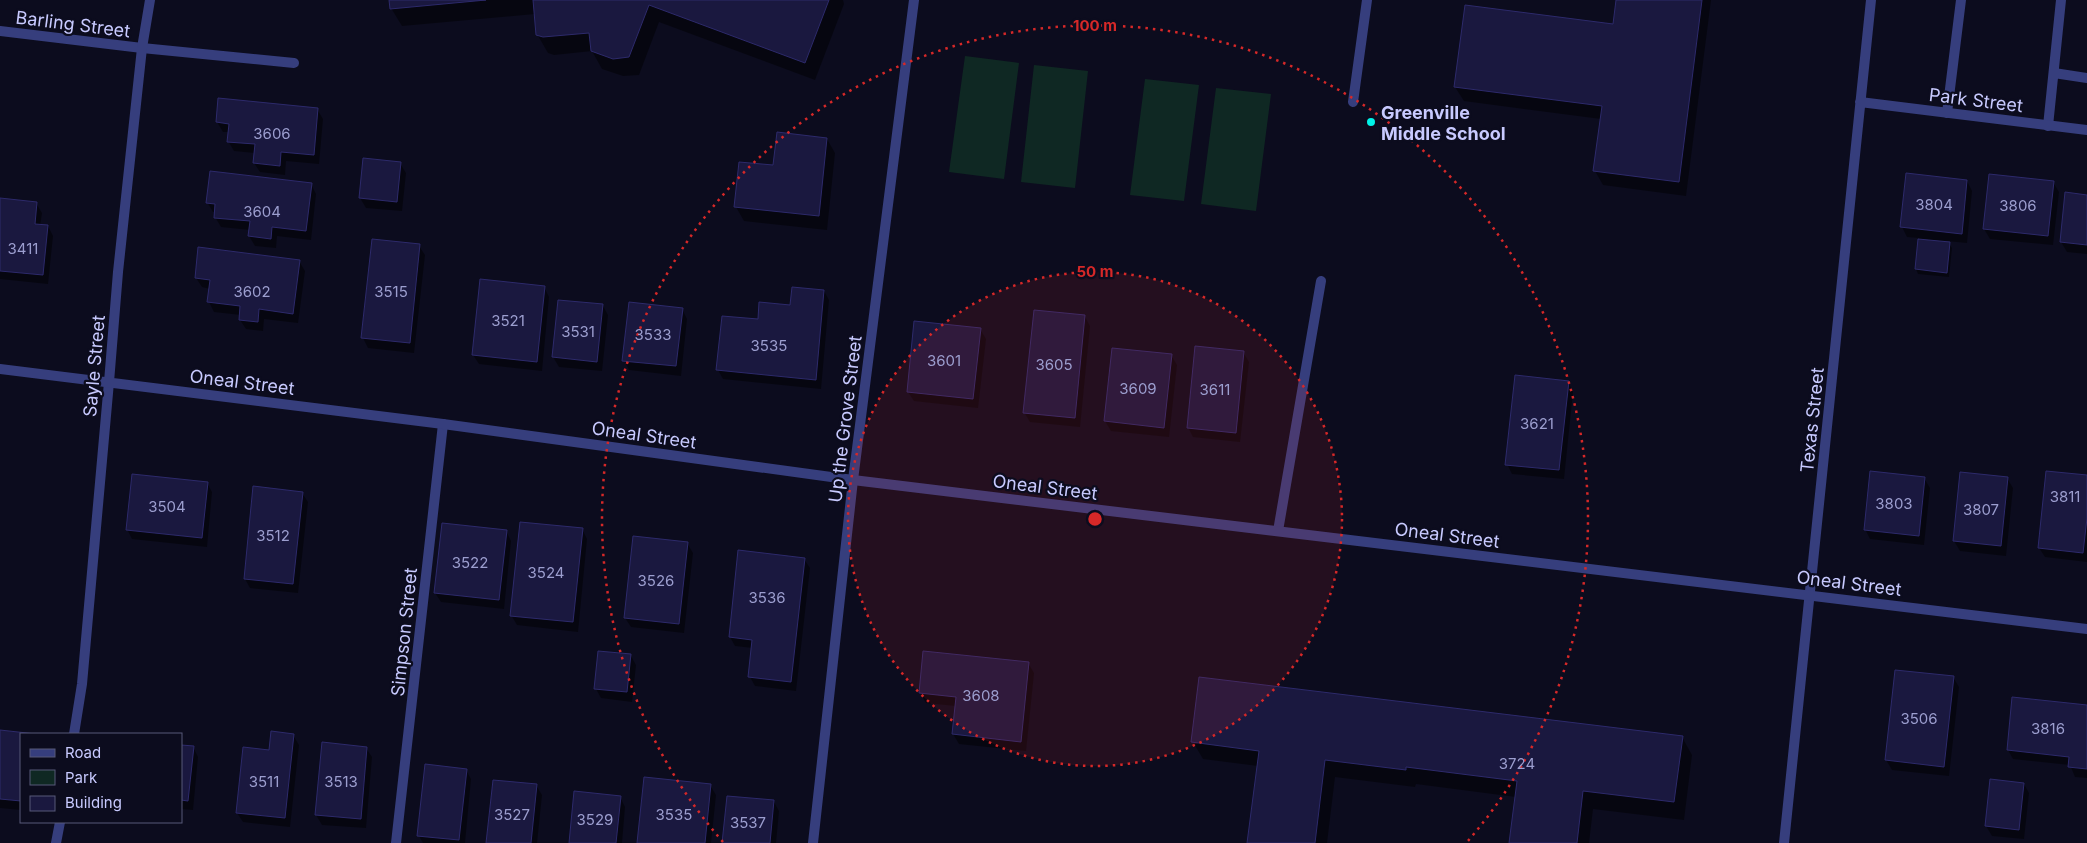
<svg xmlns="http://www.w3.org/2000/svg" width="2087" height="843" viewBox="0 0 2087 843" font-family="Inter,sans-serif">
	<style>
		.green { fill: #0f2823 }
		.shadow { fill: #0007 }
		.building { fill: #1a183f; stroke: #2d2a6b }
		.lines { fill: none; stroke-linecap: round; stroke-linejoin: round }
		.service { stroke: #363e7d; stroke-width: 10 }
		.minor { stroke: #363e7d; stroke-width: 10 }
		.tertiary { stroke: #363e7d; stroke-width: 10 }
		.ring { fill: none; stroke: #d62828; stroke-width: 2.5; stroke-dasharray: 2.5 5 }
		.poi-dot { fill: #00f3e8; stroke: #0c0c1e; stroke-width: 2 }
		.labels { text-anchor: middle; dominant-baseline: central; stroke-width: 4.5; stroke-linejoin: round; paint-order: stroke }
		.number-label { font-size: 15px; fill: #9c9ecf }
		.street-label { font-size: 18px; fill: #c8caff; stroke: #0c0c1e }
		.poi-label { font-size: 18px; font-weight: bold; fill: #c8caff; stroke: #0c0c1e; text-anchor: start }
		.centre { fill: #d62828; stroke: #0c0c1e; stroke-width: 2.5 }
		.ring-label { font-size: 15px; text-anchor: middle; font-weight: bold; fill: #d62828; stroke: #0c0c1e; stroke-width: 4.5; stroke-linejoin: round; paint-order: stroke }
	</style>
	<rect width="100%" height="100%" fill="#0c0c1e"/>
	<!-- green -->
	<path class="green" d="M965 56 1019 63 1004 179 949 172Z
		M1034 65 1088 71 1075 188 1021 182Z
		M1145 79 1199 85 1184 201 1130 195Z
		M1216 88 1271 94 1256 211 1201 204Z"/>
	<!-- shadow -->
	<path class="shadow" d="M391 0H843L844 4 815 80 659 22 639 75 623 76 602 69 592 51 554 55 548 53 537 34 535 14 402 26 391 8Z
		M1617 0H1711L1686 196 1603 185 1595 171 1601 119 1464 101 1455 87 1614 26Z
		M317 109 323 119 319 164 286 161 285 175 260 172 254 163 255 153 234 151 228 141 229 132H223L217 122Z
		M827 139 835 153 827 230 744 221 736 207 775 167Z
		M400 163 406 173 402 211 366 208 360 198Z
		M1967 181 1972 191 1967 243 1947 241 1952 248 1949 277 1918 274 1916 269 1919 238 1907 237 1902 227Z
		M2053 182 2059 192 2053 245 1990 239 1984 229Z
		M311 184 316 194 311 240 277 236 276 248 255 246 249 236 250 230 221 227 215 217 216 212H213L207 202Z
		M2087 196V254L2067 252 2061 242Z
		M0 199 36 203 42 213 40 226H48L53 236 48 284 0 279Z
		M419 246 425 255 414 353 368 348 363 338Z
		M299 261 305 271 298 323 264 319 263 331 246 329 240 320 241 315 214 312 209 302 210 289 202 287 196 278Z
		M544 287 549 297 542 371 479 364 473 355Z
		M824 291 829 300 821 389 723 379 718 370 759 321Z
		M603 306 608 315 602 371 559 367 553 357Z
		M682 309 687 319 681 376 629 370 624 360Z
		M1085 317 1090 326 1080 427 1030 422 1024 412Z
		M980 329 986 339 978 408 914 401 908 392Z
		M1243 352 1249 362 1240 442 1193 437 1188 427Z
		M1171 355 1177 365 1169 437 1111 431 1105 421Z
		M1568 382 1573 392 1564 479 1512 474 1507 464Z
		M2087 476V562L2045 557 2039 548Z
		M1924 478 1930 488 1924 545 1870 539 1865 529Z
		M2007 478 2013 488 2006 556 1960 551 1954 541Z
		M207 483 212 492 207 547 132 539 127 529Z
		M302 493 308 502 298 593 250 588 245 579Z
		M582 529 587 539 578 632 517 625 511 615Z
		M506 531 511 541 504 609 441 602 435 593Z
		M687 543 693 553 684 633 631 627 625 618Z
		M804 559 810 568 796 691 755 686 750 677 753 648 735 646 730 637Z
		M631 656 636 665 632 702 601 698 596 689Z
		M1028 663 1034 673 1026 751 959 744 953 734 956 706 926 703 920 693Z
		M1953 677 1959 687 1949 776 1892 770 1886 760Z
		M2087 706V778L2075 777 2070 765 2013 759 2008 750Z
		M0 732 24 734H21V810L0 808Z
		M293 735 299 745 290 827 243 822 237 813 270 751Z
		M1682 737 1692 755 1684 820 1593 809 1589 843H1510L1516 797 1416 784 1415 787 1335 777 1327 843H1249L1258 766 1203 759 1193 742Z
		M181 746 193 747 198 757 193 810 181 809Z
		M366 748 372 757 366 828 322 825 316 815Z
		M466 770 471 779 465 843H423L419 836Z
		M2024 784 2029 793 2024 839 1992 836 1986 826Z
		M536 785 542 795 537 843H487Z
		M710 785 716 795 711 843H639Z
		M620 797 625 807 622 843H570Z
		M774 802 779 811 776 843H723Z"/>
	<!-- building -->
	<path class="building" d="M389 0H486L390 9Z
		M533 0H829L805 63 649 5 629 57 613 59 591 51 589 33 543 37 536 35Z
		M1616 0H1702L1679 182 1593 171 1602 106 1454 87 1465 5 1613 24Z
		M218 98 318 108 314 155 281 152 280 166 253 163 255 144 227 142 229 124 216 122Z
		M777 132 827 138 819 216 734 207 739 162 773 165Z
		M363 158 401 162 397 202 359 198Z
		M210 171 312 183 306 231 272 227 271 239 248 236 250 221 214 218 215 204 206 203Z
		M1906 173 1967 180 1962 234 1900 227Z
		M1989 174 2054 181 2048 236 1983 229Z
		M2065 192 2087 195V245L2060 242Z
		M0 198 37 202 35 224 48 225 43 275 0 271Z
		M372 239 420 244 410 343 361 338Z
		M1918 239 1950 242 1947 273 1915 269Z
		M198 247 300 260 293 314 259 309 258 322 239 320 240 306 207 302 210 280 195 278Z
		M480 279 545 286 537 362 472 355Z
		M792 287 824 290 816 380 716 370 722 316 758 319 759 302 790 305Z
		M558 300 603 304 597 362 552 357Z
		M629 302 683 308 676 366 622 361Z
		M1034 310 1085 315 1075 418 1023 413Z
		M914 321 981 328 973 399 907 392Z
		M1195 346 1244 351 1236 433 1187 428Z
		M1112 348 1172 354 1164 428 1104 421Z
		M1515 375 1569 381 1559 470 1505 465Z
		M1870 471 1925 477 1919 536 1864 530Z
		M2046 471 2087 475V518L2083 553 2038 548Z
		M1960 472 2008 477 2001 546 1953 541Z
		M132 474 208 482 202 538 126 530Z
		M253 486 303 492 293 584 244 579Z
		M520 522 583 528 573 622 510 616Z
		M442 523 507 530 499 600 434 593Z
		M633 536 688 542 679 624 624 618Z
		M738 550 805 558 791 682 748 677 752 640 729 637Z
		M598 651 631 654 627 692 594 689Z
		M923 651 1029 662 1021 742 952 734 956 697 919 693Z
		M1895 670 1954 676 1944 767 1885 760Z
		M1199 677 1683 736 1674 802 1583 791 1577 843H1509L1517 781 1406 767V770L1325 760 1315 843H1247L1259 751 1191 742Z
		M2012 697 2087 705V769L2068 767 2069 757 2007 750Z
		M0 730 36 734H21V801L0 799Z
		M271 731 294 734 285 818 236 813 243 747 269 750Z
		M322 742 367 747 361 819 315 815Z
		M181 745 194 746 188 801 181 800Z
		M425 764 467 769 459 840 417 836Z
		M644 777 711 784 705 843H637Z
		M1990 779 2024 783 2019 830 1985 826Z
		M493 780 537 784 531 843H486Z
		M574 791 621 796 616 843H569Z
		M727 796 774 800 770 843H722Z"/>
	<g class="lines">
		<!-- service -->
		<path class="service" d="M142 48 294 63
			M2054 73 2087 78
			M1353 102 1367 0
			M1947 113 1961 0
			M2048 126 2061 0
			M1278 531 1321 281"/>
		<!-- minor -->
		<path class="minor" d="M0 31 142 48
			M1860 102 2087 130
			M74 734 82 684 109 382
			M56 843 60 822
			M396 843 443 424
			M813 843 853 480 914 0
			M1784 843 1871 0"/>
		<!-- tertiary -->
		<path class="tertiary" d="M0 369 443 424 853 480 2087 629
			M109 382 118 272 142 48 150 0"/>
	</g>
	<!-- distance rings -->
	<circle cx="1095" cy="519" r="247" fill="#d62828" fill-opacity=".12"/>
	<g class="ring">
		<circle cx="1095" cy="519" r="247"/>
		<path d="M723 842A493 493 0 1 1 1467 842"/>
	</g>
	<!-- markers -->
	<circle class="poi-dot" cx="1371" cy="122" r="5"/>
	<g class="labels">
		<!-- number labels -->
		<g class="number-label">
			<text x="272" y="133">3606</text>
			<text x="1934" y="204">3804</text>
			<text x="2018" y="205">3806</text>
			<text x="262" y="211">3604</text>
			<text x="23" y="248">3411</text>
			<text x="252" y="291">3602</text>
			<text x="391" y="291">3515</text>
			<text x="508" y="320">3521</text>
			<text x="578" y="331">3531</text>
			<text x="653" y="334">3533</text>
			<text x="769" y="345">3535</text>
			<text x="944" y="360">3601</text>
			<text x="1054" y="364">3605</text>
			<text x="1138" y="388">3609</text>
			<text x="1215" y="389">3611</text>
			<text x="1537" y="423">3621</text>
			<text x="2065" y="496">3811</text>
			<text x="1894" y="503">3803</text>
			<text x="167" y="506">3504</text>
			<text x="1981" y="509">3807</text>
			<text x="273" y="535">3512</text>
			<text x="470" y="562">3522</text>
			<text x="546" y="572">3524</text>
			<text x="656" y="580">3526</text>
			<text x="767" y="597">3536</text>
			<text x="981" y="695">3608</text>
			<text x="1919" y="718">3506</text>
			<text x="2048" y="728">3816</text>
			<text x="1517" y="763">3724</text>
			<text x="264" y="781">3511</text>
			<text x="341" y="781">3513</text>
			<text x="512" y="814">3527</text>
			<text x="674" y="814">3535</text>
			<text x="595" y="819">3529</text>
			<text x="748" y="822">3537</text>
		</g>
		<!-- street labels -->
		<g class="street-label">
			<text transform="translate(73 24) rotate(7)">Barling Street</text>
			<text transform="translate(1976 100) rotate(7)">Park Street</text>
			<text transform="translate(94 366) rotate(-85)">Sayle Street</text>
			<text transform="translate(242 382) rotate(7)">Oneal Street</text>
			<text transform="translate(845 419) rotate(-83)">Up the Grove Street</text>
			<text transform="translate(1812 420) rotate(-84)">Texas Street</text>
			<text transform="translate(644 435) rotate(8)">Oneal Street</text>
			<text transform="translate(1045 487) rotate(7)">Oneal Street</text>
			<text transform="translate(1447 535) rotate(7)">Oneal Street</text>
			<text transform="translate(1849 583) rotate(7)">Oneal Street</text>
			<text transform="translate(404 632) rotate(-84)">Simpson Street</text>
		</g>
		<!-- poi labels -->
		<g class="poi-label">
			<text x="1381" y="112">Greenville<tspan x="1381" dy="21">Middle School</tspan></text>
		</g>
	</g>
	<circle cx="1095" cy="519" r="8" class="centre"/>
	<g class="ring-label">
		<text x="1095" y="31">100 m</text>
		<text x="1095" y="277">50 m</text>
	</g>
	<!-- legend -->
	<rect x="20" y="733" width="162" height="90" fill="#0c0c1e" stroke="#575878"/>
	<rect x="30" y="749" width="25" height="8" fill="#363e7d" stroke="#575878"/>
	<text x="65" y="758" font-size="15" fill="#c8caff">Road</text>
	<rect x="30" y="770" width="25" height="15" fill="#0f2823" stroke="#575878"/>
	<text x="65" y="783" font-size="15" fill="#c8caff">Park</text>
	<rect x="30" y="796" width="25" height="15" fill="#1a183f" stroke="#575878"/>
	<text x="65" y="808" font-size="15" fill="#c8caff">Building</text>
</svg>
